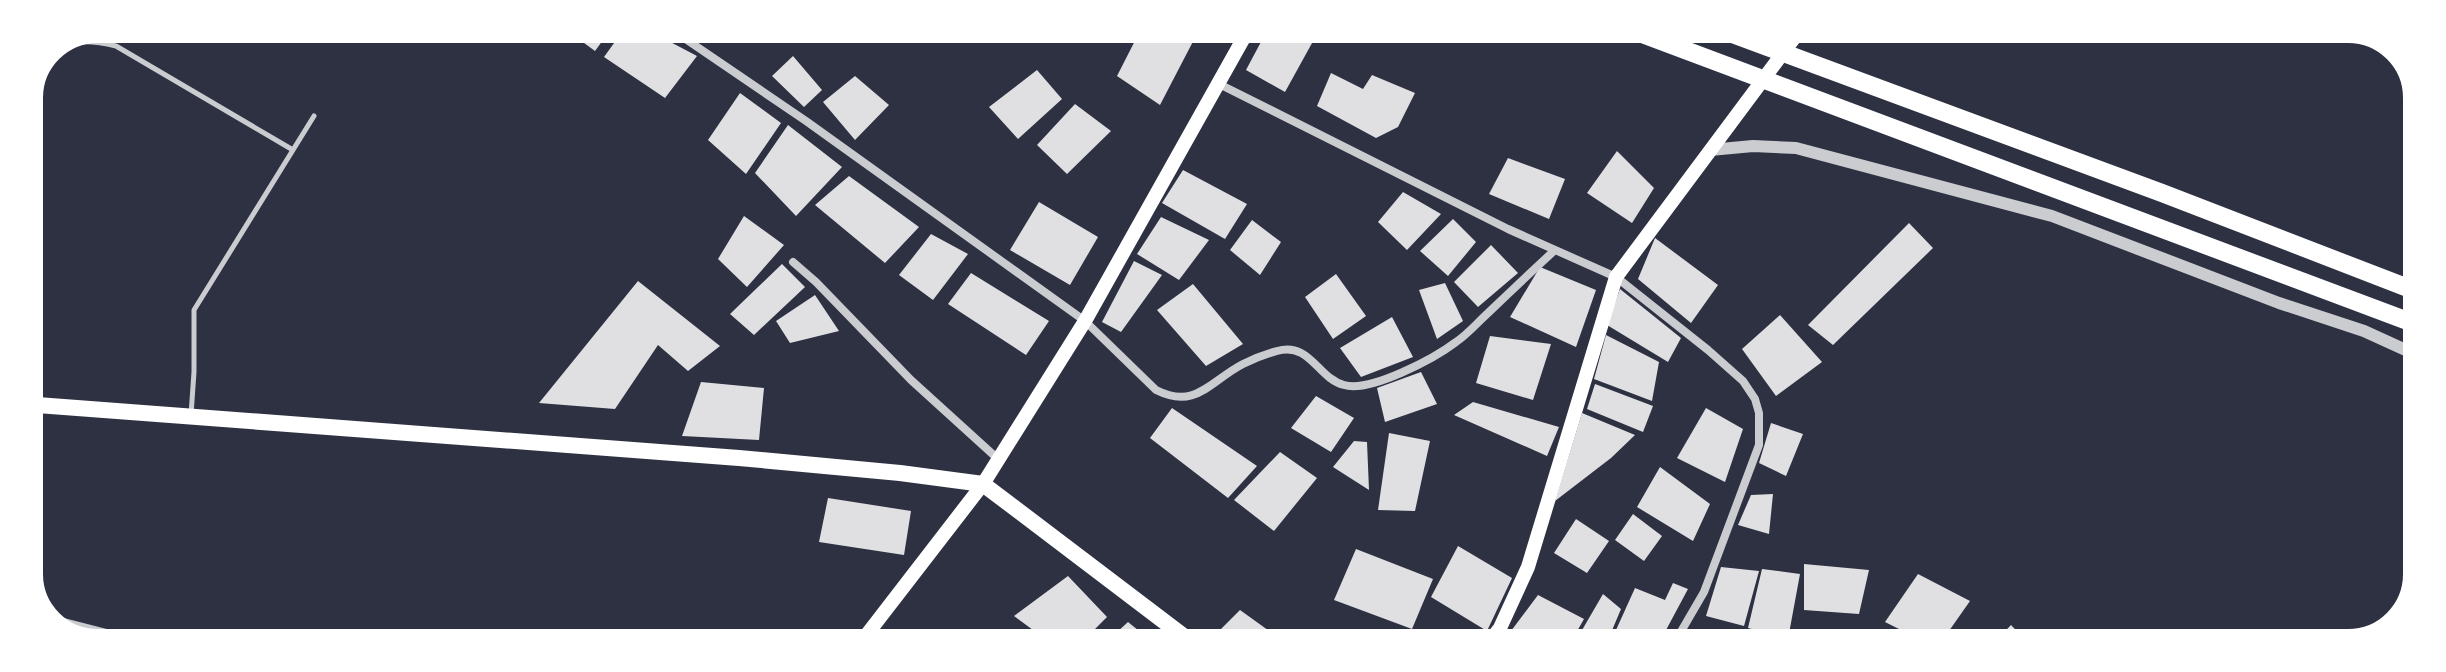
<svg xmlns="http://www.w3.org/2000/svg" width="2446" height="672" viewBox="0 0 2446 672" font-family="'Open Sans',sans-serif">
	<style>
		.building { fill: #e0e0e3 }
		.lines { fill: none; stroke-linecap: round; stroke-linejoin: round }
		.service { stroke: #caccd0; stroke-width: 5 }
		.minor { stroke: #caccd0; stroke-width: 8 }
		.tertiary { stroke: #caccd0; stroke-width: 12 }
		.secondary { stroke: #fff; stroke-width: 14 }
		.primary { stroke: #fff; stroke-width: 16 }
		.motorway { stroke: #fff; stroke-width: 18 }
		.rim { fill: none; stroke: #fff; stroke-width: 10 }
	</style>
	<rect width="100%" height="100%" fill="#2d3142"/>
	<!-- building -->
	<path class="building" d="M558 24 614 25 595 51Z
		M627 25H638L697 56 665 98 604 57Z
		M1143 25H1196L1200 28 1160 105 1117 76Z
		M1270 25H1322L1285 92 1246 70Z
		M793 56 822 90 804 107 772 76Z
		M1037 70 1062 99 1018 139 989 107Z
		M1331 73 1363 89 1372 75 1415 93 1398 127 1376 138 1317 106Z
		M855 76 889 105 855 140 823 102Z
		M740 93 781 123 746 174 708 140Z
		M1075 104 1111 131 1067 174 1037 145Z
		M788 125 842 167 796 216 755 173Z
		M1617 151 1654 188 1632 223 1587 193Z
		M1508 158 1565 179 1549 219 1489 194Z
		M1183 170 1247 204 1225 239 1162 203Z
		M849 176 919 227 885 263 815 205Z
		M1403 192 1441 214 1407 250 1378 222Z
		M1039 202 1098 237 1070 285 1010 250Z
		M744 216 784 245 747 287 718 259Z
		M1161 217 1209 240 1179 280 1137 254Z
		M1453 219 1476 242 1448 276 1420 251Z
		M1252 220 1281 242 1260 275 1230 250Z
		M1909 223 1933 248 1833 345 1808 325Z
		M931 234 968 254 933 300 899 275Z
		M1655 238 1718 285 1691 323 1638 279Z
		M1491 245 1518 273 1478 307 1454 282Z
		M1134 261 1162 275 1121 332 1102 322Z
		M782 264 805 287 754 335 730 314Z
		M1540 267 1596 290 1576 347 1510 317Z
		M971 273 1049 321 1026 355 948 304Z
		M1336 274 1366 316 1333 339 1305 297Z
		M638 281 720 346 688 371 658 345 615 409 539 403Z
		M1445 283 1463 321 1437 339 1419 290Z
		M1193 284 1243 344 1206 366 1157 310Z
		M1620 289 1681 338 1668 362 1607 325Z
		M815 295 839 331 790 343 776 321Z
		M1780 315 1822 362 1776 396 1742 349Z
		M1392 317 1413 357 1361 377 1340 348Z
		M1606 335 1659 362 1652 401 1594 379Z
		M1490 336 1551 344 1533 400 1476 383Z
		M1421 372 1437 404 1385 422 1377 388Z
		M701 382 764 388 759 440 682 436Z
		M1595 384 1653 406 1643 432 1587 409Z
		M1316 396 1354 418 1331 452 1291 428Z
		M1473 402 1559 427 1547 456 1454 415Z
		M1172 408 1257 466 1228 498 1150 438Z
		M1706 408 1743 429 1725 482 1677 458Z
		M1582 413 1635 435 1611 458 1555 501Z
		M1771 423 1803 434 1786 476 1759 463Z
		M1389 433 1430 441 1415 511 1378 510Z
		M1354 441 1367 442 1369 490 1333 467Z
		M1280 452 1317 478 1274 531 1234 500Z
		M1660 467 1710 504 1693 541 1637 507Z
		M1773 494 1769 534 1738 525 1751 495Z
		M828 498 911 511 904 555 819 542Z
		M1633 514 1662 536 1644 561 1615 540Z
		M1576 519 1609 541 1587 573 1554 553Z
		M1458 546 1512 578 1487 631 1431 597Z
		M1356 549 1433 579 1412 629 1334 600Z
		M1804 564 1869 570 1859 614 1804 610Z
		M1721 567 1759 571 1744 626 1706 616Z
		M1762 569 1800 574 1788 639 1748 628Z
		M1918 574 1970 601 1937 648 1885 622Z
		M1068 576 1107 617 1077 647H1056L1014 616Z
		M1673 583 1688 589 1658 645 1616 630 1635 588 1665 600Z
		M1603 594 1621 609 1605 647H1595L1578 637Z
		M1538 595 1584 619 1568 647H1511L1502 643Z
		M1240 610 1279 638 1273 647H1226L1214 636Z
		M1128 622 1154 643 1151 647H1109L1104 644Z
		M2011 625 2033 648H1989Z"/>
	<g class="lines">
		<!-- service -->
		<path class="service" d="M39 61C73 42 77 37 116 46L293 150
			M191 415 194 372V310L314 116
			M38 614 147 642"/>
		<!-- minor -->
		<path class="minor" d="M665 25 806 121 1085 321 1156 390C1196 410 1210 381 1243 364 1253 359 1266 354 1277 351 1311 342 1317 378 1344 385 1370 393 1435 358 1456 342 1468 334 1478 322 1488 313 1510 292 1532 271 1555 250
			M1219 84 1508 229 1616 277 1708 350 1743 381 1755 399 1759 413V445L1704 592 1672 647
			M793 262 816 282 911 380 998 459"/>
		<!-- tertiary -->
		<path class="tertiary" d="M1710 150 1753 146 1796 148 2052 216 2279 303 2364 331 2421 357"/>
		<!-- secondary -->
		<path class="secondary" d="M858 646 983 484 1085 321 1251 25
			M1485 647 1500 628 1528 567 1616 277 1803 26"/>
		<!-- primary -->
		<path class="primary" d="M24 404 739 458 900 473 983 484 1198 647"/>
		<!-- motorway -->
		<path class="motorway" d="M1621 26 2421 326
			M1711 26 2162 193 2421 293"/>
	</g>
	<!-- crop -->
	<path d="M0 0H2446V672H0ZM98 38H2348A60 60 0 0 1 2408 98V574A60 60 0 0 1 2348 634H98A60 60 0 0 1 38 574V98A60 60 0 0 1 98 38Z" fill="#fff" fill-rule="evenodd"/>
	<path class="rim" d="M98 38H2348A60 60 0 0 1 2408 98V574A60 60 0 0 1 2348 634H98A60 60 0 0 1 38 574V98A60 60 0 0 1 98 38Z"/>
</svg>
